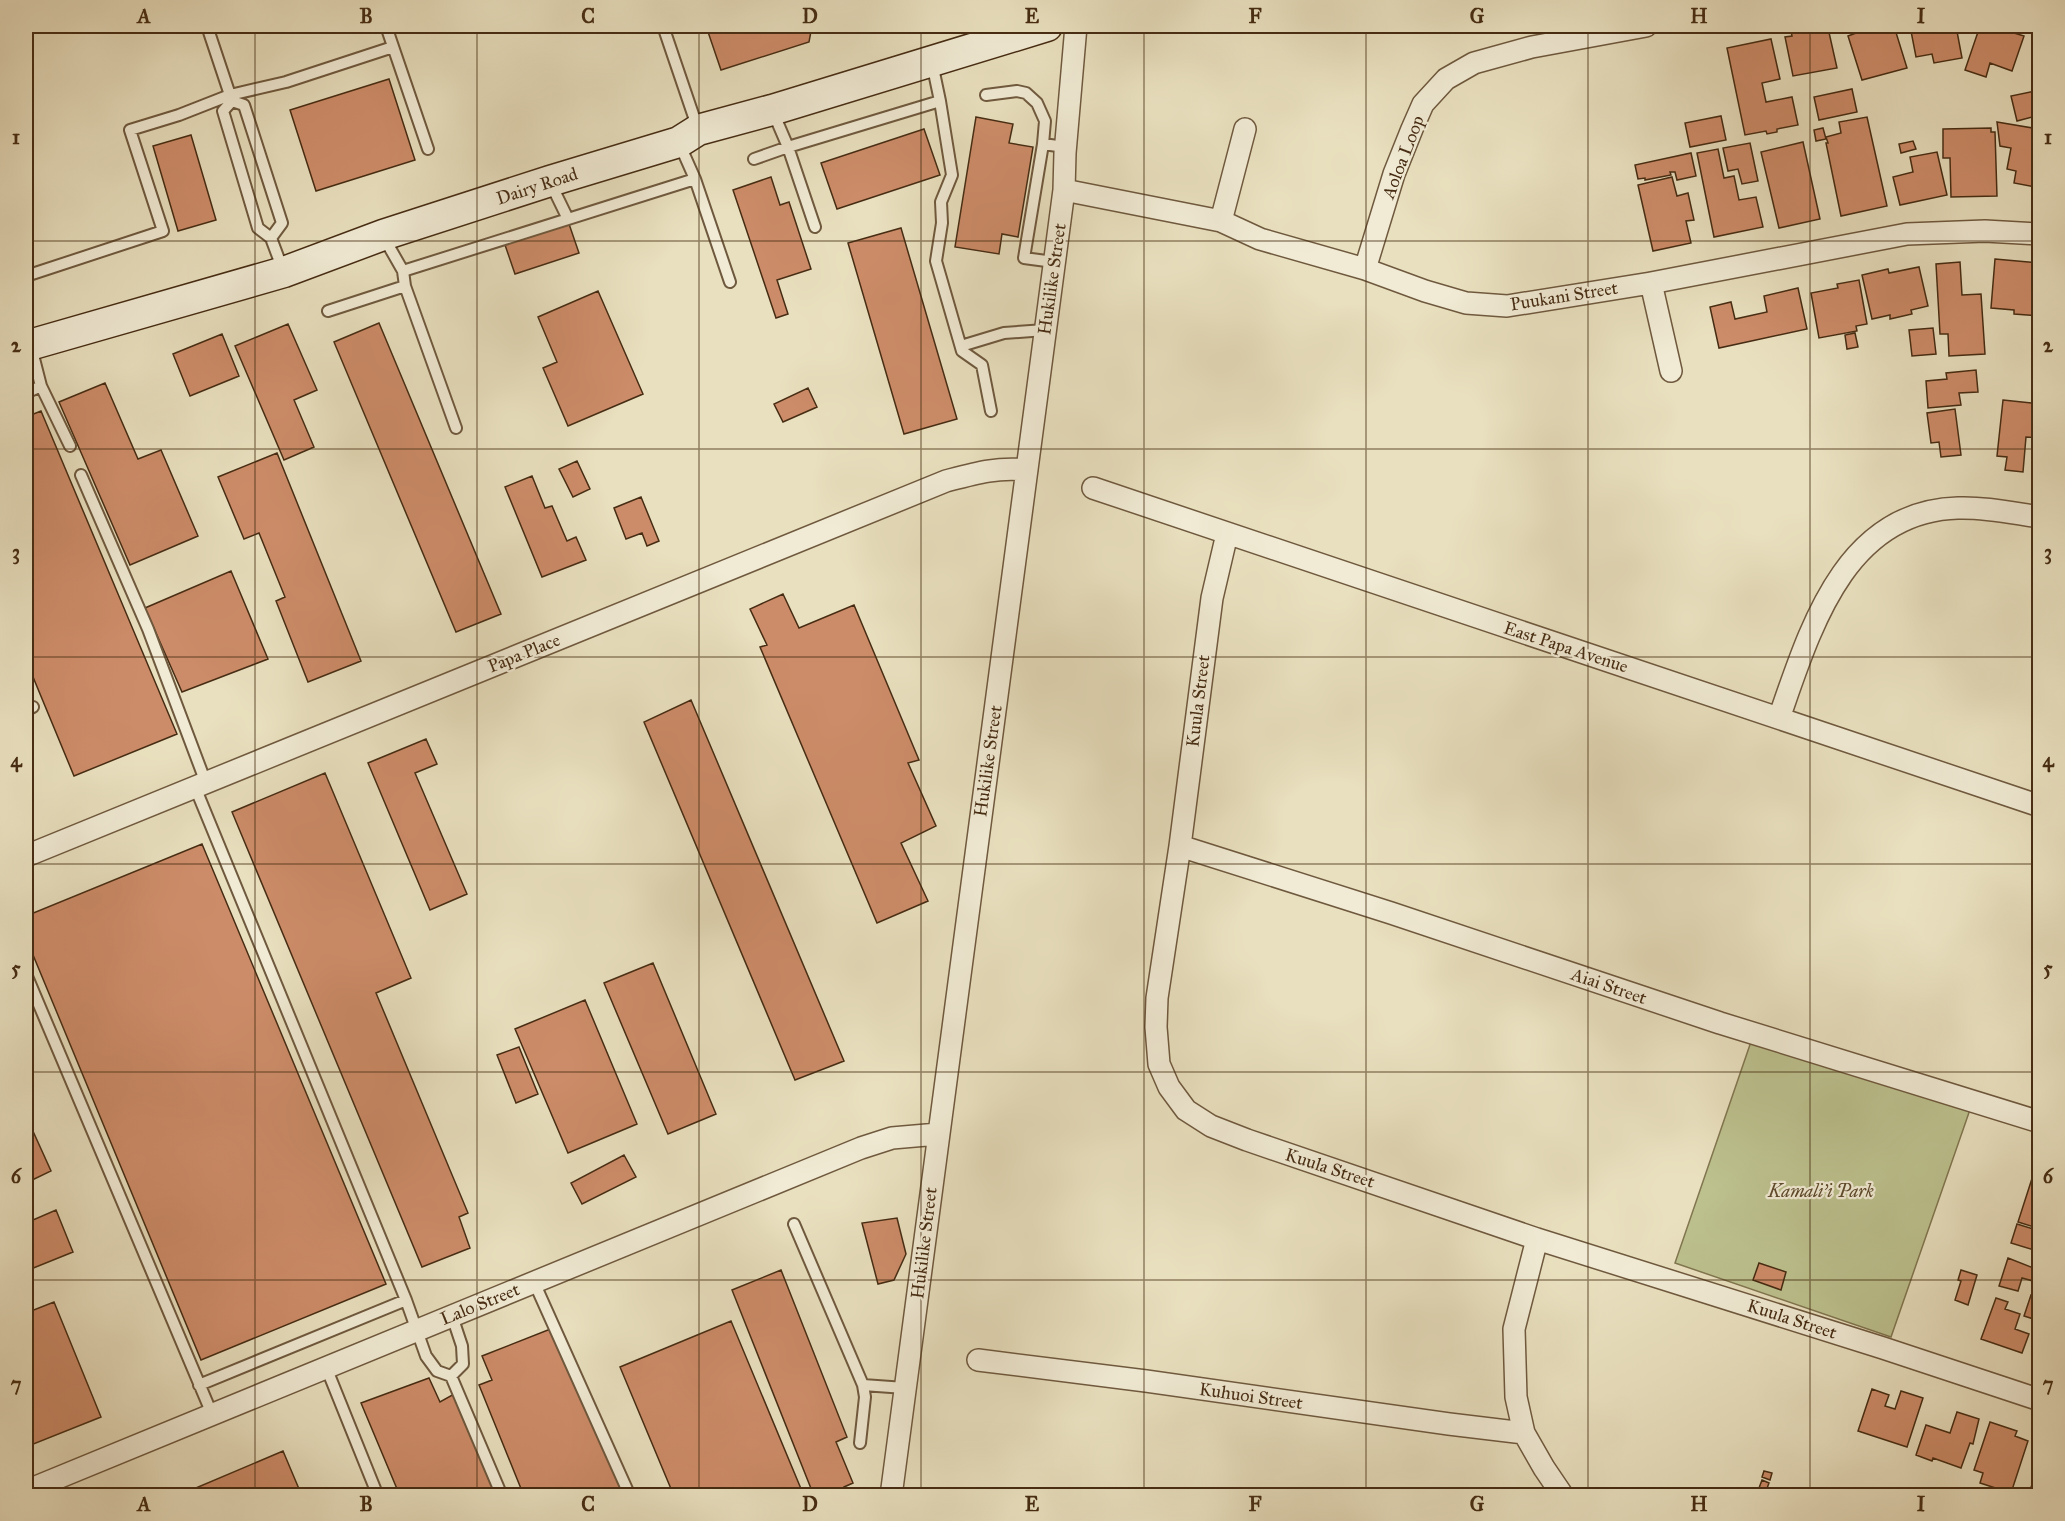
<svg xmlns="http://www.w3.org/2000/svg" width="2065" height="1521" viewBox="0 0 2065 1521" font-family="'IM FELL Great Primer',serif">
	<style>
		.green { fill: #bcc18e; stroke: #817650; stroke-width: 1.5 }
		.building { fill: #cd8c69; stroke: #462c13; stroke-width: 1.5 }
		.lines { fill: none; stroke-linecap: round; stroke-linejoin: round }
		.lane-casing { stroke: #6f593e; stroke-width: 14 }
		.street-casing { stroke: #6f593e; stroke-width: 24 }
		.secondary-casing { stroke: #462c13; stroke-width: 33 }
		.lane { stroke: #f1ebd5; stroke-width: 10 }
		.street { stroke: #f1ebd5; stroke-width: 21 }
		.secondary { stroke: #f1ebd5; stroke-width: 30 }
		.grid { fill: none; stroke: #462c13; stroke-width: 1.5; stroke-opacity: 0.55 }
		.labels { text-anchor: middle; dominant-baseline: central; stroke-width: 4.5; stroke-linejoin: round; paint-order: stroke }
		.street-label { font-size: 18px; fill: #462c13; stroke: #f1ebd5 }
		.park-label { font-size: 18px; font-style: italic; fill: #5e4a2c; stroke: #f1ebd5 }
		.neatline { fill: none; stroke: #462c13; stroke-width: 2 }
		.grid-label { font-size: 20px; text-anchor: middle; font-weight: bold; fill: #462c13 }
	</style>
	<rect width="100%" height="100%" fill="#e9e0bf"/>
	<filter id="stains"><feTurbulence type="fractalNoise" baseFrequency=".00333" numOctaves="4"/><feColorMatrix values="0 0 0 0 .2 0 0 0 0 .09 0 0 0 0 .02 0 0 0 .5 -.17"/></filter>
	<radialGradient id="worn" r=".72"><stop offset=".6" stop-color="#630" stop-opacity="0"/><stop offset="1" stop-color="#630" stop-opacity=".3"/></radialGradient>
	<!-- green -->
	<path class="green" d="M1754 1033 1973 1101 1891 1337 1675 1263Z"/>
	<!-- building -->
	<path class="building" d="M706 26H812L809 42 721 70Z
		M1790 26H1808L1809 32 1828 28 1837 68 1793 76 1785 37 1792 36Z
		M1862 26H1894L1907 68 1862 80 1848 36 1864 30Z
		M1910 26H1956L1962 58 1934 63 1932 54 1916 57Z
		M1980 26H2001L2015 30 2014 33 2024 36 2012 71 1990 63 1986 77 1965 70Z
		M1771 39 1780 79 1762 83 1766 102 1792 97 1798 125 1777 129V132L1767 134 1766 131 1745 135 1727 48Z
		M389 79 415 160 316 191 290 110Z
		M1852 89 1857 112 1819 120 1814 97Z
		M2040 90V115L2017 121 2011 96Z
		M1721 116 1726 140 1690 147 1685 123Z
		M976 117 1013 124 1009 143 1033 147 1018 237 1002 234 999 254 955 247Z
		M1867 117 1887 206 1841 216 1826 143H1828L1826 137 1841 133 1839 122Z
		M1997 122 2033 128V126L2040 127V188L2014 183 2016 171 2007 169 2011 148 2000 146Z
		M1823 128 1826 139 1816 141 1814 130Z
		M1991 128V132H1995L1997 196 1951 197 1950 158H1943V129Z
		M924 129 940 175 837 209 821 163Z
		M191 135 216 220 178 231 153 146Z
		M1913 141 1916 149 1901 153 1899 144Z
		M1803 142 1820 219 1779 228 1761 152Z
		M1750 143 1758 181 1742 184 1738 169 1728 171 1723 148Z
		M1718 149 1724 178 1734 176 1739 200 1756 197 1763 227 1714 237 1697 153Z
		M1937 152 1947 195 1900 205 1893 177 1913 172 1910 157Z
		M1691 153 1696 176 1677 180 1675 172H1670L1671 175 1645 180V178L1638 179 1635 165Z
		M771 177 780 205 789 202 811 269 777 280 788 314 776 318 733 190Z
		M1672 177 1677 196 1688 193 1694 220 1686 221 1691 243 1653 251 1638 185Z
		M568 221 579 253 515 274 504 242Z
		M901 228 957 419 904 434 848 243Z
		M1995 259 2040 263V316L2014 314V310L1991 308Z
		M1960 262 1962 295 1981 294 1985 354 1949 356 1948 334H1940L1936 264Z
		M1919 267 1928 306 1911 310 1912 314 1890 319V315L1872 319 1862 275 1888 269 1889 273Z
		M1859 280 1867 324 1856 326 1857 331 1819 338 1811 293 1838 288 1837 284Z
		M1798 288 1807 329 1719 348 1710 307 1731 302 1735 319 1767 312 1764 296Z
		M598 291 643 394 568 426 543 368 557 362 538 317Z
		M379 323 501 614 456 632 334 342Z
		M288 324 317 390 294 400 314 447 284 460 235 346Z
		M1933 328 1936 354 1912 356 1909 330Z
		M1855 333 1858 347 1847 349 1845 335Z
		M222 334 239 376 190 396 173 354Z
		M1976 370 1978 392 1959 393 1961 405 1928 408 1926 381 1947 379 1946 373Z
		M105 383 138 459 161 450 198 536 130 565 59 402Z
		M808 388 817 407 783 422 774 404Z
		M2003 400 2040 404V438L2026 437 2023 472 2005 470 2007 457 1997 456Z
		M1955 409 1961 455 1941 457 1939 442 1931 443 1927 413Z
		M41 411 177 734 74 776 26 660V417Z
		M277 453 361 661 308 682 276 601 285 597 259 533 244 539 218 477Z
		M577 461 590 489 573 497 559 469Z
		M532 476 545 508 552 506 567 541 576 537 586 560 542 577 505 487Z
		M641 497 659 541 647 546 642 533 626 539 614 508Z
		M231 571 268 659 182 692 145 608Z
		M783 594 799 628 854 605 919 760 908 763 936 826 901 843 928 901 877 923 760 647 767 645 750 609Z
		M691 700 844 1061 795 1080 644 722Z
		M426 739 437 764 415 773 467 894 430 910 368 763Z
		M325 773 411 978 376 993 468 1213 459 1217 470 1248 422 1267 232 812Z
		M202 844 386 1284 201 1360 26 938V916Z
		M653 963 716 1114 668 1134 604 983Z
		M585 1000 637 1124 568 1153 515 1029Z
		M519 1047 538 1094 516 1103 497 1055Z
		M32 1129 51 1171 26 1183V1132Z
		M624 1155 636 1177 582 1204 571 1183Z
		M2037 1163 2040 1164V1209L2034 1227 2018 1222Z
		M56 1210 73 1252 26 1271V1223Z
		M897 1218 906 1254 894 1280 878 1284 862 1223Z
		M2017 1224 2040 1231V1243L2037 1251 2011 1243Z
		M2008 1258 2036 1269 2033 1281 2022 1278 2018 1291 1999 1286Z
		M1759 1263 1786 1272 1781 1290 1753 1280Z
		M781 1270 847 1437 836 1442 853 1483 844 1487 848 1496H814L732 1290Z
		M1961 1270 1977 1275 1968 1305 1955 1300 1961 1281 1958 1280Z
		M2031 1295 2040 1298V1321L2024 1316Z
		M1996 1298 2008 1302 2005 1309 2020 1314 2015 1329 2029 1334 2022 1353 1981 1339Z
		M54 1302 101 1417 26 1447V1313Z
		M731 1321 804 1496H674L620 1367Z
		M553 1328 624 1496H524L479 1385 492 1380 482 1356Z
		M429 1378 440 1402 454 1394 497 1496H400L361 1403Z
		M1872 1389 1889 1395 1885 1406 1895 1409 1901 1391 1923 1398 1907 1447 1858 1431Z
		M1957 1412 1979 1419 1973 1444 1970 1443 1961 1468 1933 1458 1932 1461 1916 1455 1926 1425 1950 1433Z
		M1990 1422 2017 1431 2015 1436 2028 1441 2011 1493 1980 1483 1983 1473 1974 1470Z
		M283 1451 302 1496H177Z
		M2040 1463V1493L2030 1490Z
		M1764 1471 1772 1473 1770 1480 1762 1477Z
		M1762 1480 1769 1483 1766 1491 1759 1488Z"/>
	<g class="lines">
		<defs>
			<path id="lane" d="M207 26 232 101
				M386 26 428 149
				M663 26 698 129
				M932 63 940 101
				M986 95 1017 91 1026 93 1037 103 1045 121 1043 144
				M232 101 223 111 258 228 271 238 283 270
				M232 101 244 105 282 223 271 238
				M773 112 788 147 815 227
				M754 159 788 147 940 101 952 175 941 202 942 223 936 261 962 351 982 365 991 411
				M695 179 730 282
				M551 184 568 219
				M383 236 403 271 405 286 456 428
				M1054 262 1024 258 1043 144 1065 147
				M403 271 695 179 679 143
				M26 276 163 231 130 130 179 115 230 95 286 82 393 47
				M328 311 405 286
				M961 346 1004 333 1045 330
				M41 386 70 446
				M26 393 41 386 31 347
				M81 475 148 629 206 783
				M26 710 33 707
				M195 787 406 1300 426 1356 437 1371 451 1376 463 1364 462 1346 452 1316
				M26 974 212 1414
				M794 1224 863 1385 905 1388
				M534 1282 630 1496
				M326 1367 378 1496
				M451 1376 502 1496
				M199 1385 406 1300
				M860 1443 865 1397 863 1385"/>
			<path id="street" d="M1064 190 1221 221 1260 239 1365 269 1425 291 1466 303 1507 306 1651 283 1907 234 1985 231 2040 234
				M1221 221 1245 129
				M1365 269 1394 174 1412 129 1423 104 1446 79 1474 63 1532 47 1646 26
				M1651 283 1671 371
				M1093 488 2040 806
				M1227 534 1212 598 1180 846 1157 998 1156 1027 1159 1064 1169 1087 1186 1110 1211 1126 1247 1140 1537 1239 1883 1348 2040 1400
				M1779 718C1810 630 1844 511 1958 508 1986 507 2012 513 2040 517
				M1180 846 1391 913 1720 1023 2040 1122
				M26 856 946 481C976 473 996 467 1027 470
				M1537 1239 1514 1329 1516 1397 1524 1433 1544 1468 1563 1496
				M978 1360 1146 1381 1449 1424 1524 1433
				M26 1491 861 1148 892 1138 938 1134
				M891 1496 1064 190 1065 153 1076 26"/>
			<path id="secondary" d="M26 346 284 272 383 235 550 181 679 142 698 130 772 110 1047 26"/>
		</defs>
		<!-- lane casing -->
		<use href="#lane" class="lane-casing"/>
		<!-- street casing -->
		<use href="#street" class="street-casing"/>
		<!-- secondary casing -->
		<use href="#secondary" class="secondary-casing"/>
		<!-- lane -->
		<use href="#lane" class="lane"/>
		<!-- street -->
		<use href="#street" class="street"/>
		<!-- secondary -->
		<use href="#secondary" class="secondary"/>
	</g>
	<!-- grid -->
	<path class="grid" d="M255 26V1496M477 26V1496M699 26V1496M921 26V1496M1144 26V1496M1366 26V1496M1588 26V1496M1810 26V1496M26 241H2040M26 449H2040M26 657H2040M26 864H2040M26 1072H2040M26 1280H2040"/>
	<g class="labels">
		<!-- street labels -->
		<g class="street-label">
			<text transform="translate(1403 157) rotate(-69)">Aoloa Loop</text>
			<text transform="translate(537 186) rotate(-18)">Dairy Road</text>
			<text transform="translate(1052 279) rotate(-82)">Hukilike Street</text>
			<text transform="translate(1564 296) rotate(-9)">Puukani Street</text>
			<text transform="translate(1566 647) rotate(18)">East Papa Avenue</text>
			<text transform="translate(524 653) rotate(-22)">Papa Place</text>
			<text transform="translate(1198 701) rotate(-83)">Kuula Street</text>
			<text transform="translate(988 761) rotate(-82)">Hukilike Street</text>
			<text transform="translate(1609 986) rotate(19)">Aiai Street</text>
			<text transform="translate(1330 1168) rotate(18)">Kuula Street</text>
			<text transform="translate(924 1243) rotate(-83)">Hukilike Street</text>
			<text transform="translate(480 1304) rotate(-22)">Lalo Street</text>
			<text transform="translate(1792 1319) rotate(18)">Kuula Street</text>
			<text transform="translate(1251 1396) rotate(8)">Kuhuoi Street</text>
		</g>
		<!-- park labels -->
		<g class="park-label">
			<text x="1821" y="1191">Kamali'i Park</text>
		</g>
	</g>
	<!-- margin -->
	<rect width="2065" height="1521" fill="none" stroke="#e9e0bf" stroke-width="66"/>
	<rect x="33" y="33" width="1999" height="1455" class="neatline"/>
	<g class="grid-label">
		<text x="144" y="23">A</text>
		<text x="366" y="23">B</text>
		<text x="588" y="23">C</text>
		<text x="810" y="23">D</text>
		<text x="1032" y="23">E</text>
		<text x="1255" y="23">F</text>
		<text x="1477" y="23">G</text>
		<text x="1699" y="23">H</text>
		<text x="1921" y="23">I</text>
		<text x="16" y="144">1</text>
		<text x="2048" y="144">1</text>
		<text x="16" y="352">2</text>
		<text x="2048" y="352">2</text>
		<text x="16" y="559">3</text>
		<text x="2048" y="559">3</text>
		<text x="16" y="767">4</text>
		<text x="2048" y="767">4</text>
		<text x="16" y="975">5</text>
		<text x="2048" y="975">5</text>
		<text x="16" y="1183">6</text>
		<text x="2048" y="1183">6</text>
		<text x="16" y="1391">7</text>
		<text x="2048" y="1391">7</text>
		<text x="144" y="1511">A</text>
		<text x="366" y="1511">B</text>
		<text x="588" y="1511">C</text>
		<text x="810" y="1511">D</text>
		<text x="1032" y="1511">E</text>
		<text x="1255" y="1511">F</text>
		<text x="1477" y="1511">G</text>
		<text x="1699" y="1511">H</text>
		<text x="1921" y="1511">I</text>
	</g>
	<rect width="100%" height="100%" filter="url(#stains)"/>
	<rect width="100%" height="100%" fill="url(#worn)"/>
</svg>
